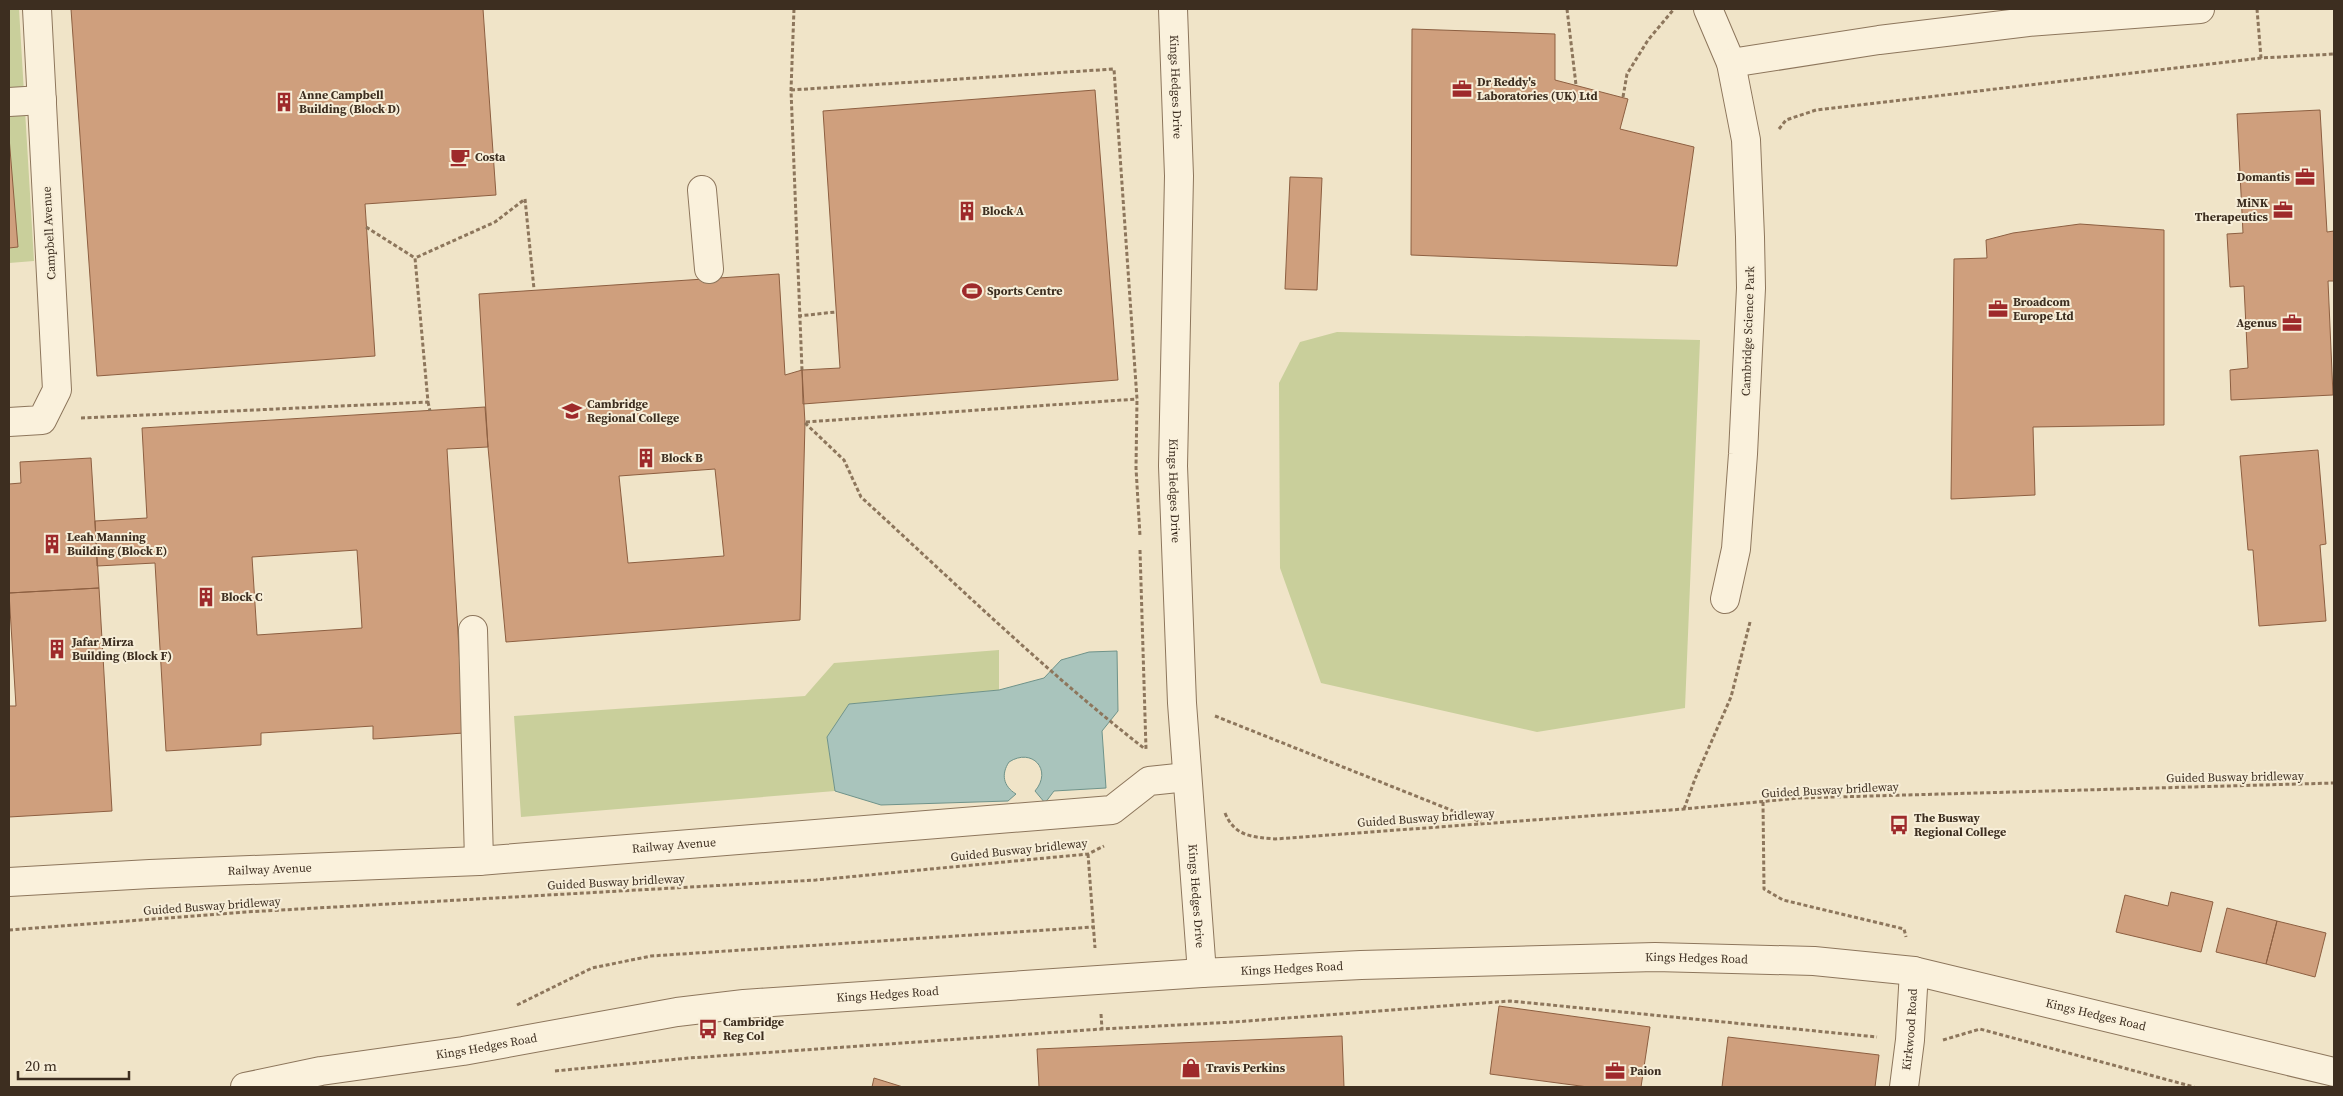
<svg xmlns="http://www.w3.org/2000/svg" width="2343" height="1096" viewBox="0 0 2343 1096" font-family="'Source Serif 4',serif">
	<style>
		.green { fill: #c9cf9b }
		.water { fill: #a9c4bc; stroke: #6f938a }
		.building { fill: #cf9f7d; stroke: #8d5f41; fill-rule: evenodd }
		.lines { fill: none; stroke-linecap: round; stroke-linejoin: round }
		.minor-casing { stroke: #8d765c; stroke-width: 30 }
		.path { stroke: #8d765c; stroke-width: 3; stroke-dasharray: 4 2.5; stroke-linecap: butt }
		.minor { stroke: #faf1dc; stroke-width: 28 }
		.labels { text-anchor: middle; dominant-baseline: central; stroke-width: 4; stroke-linejoin: round; paint-order: stroke }
		.poi-label { font-size: 12px; font-weight: bold; fill: #3d2e20; stroke: #f7eed8; text-anchor: start }
		.street-label { font-size: 12px; fill: #3d2e20; stroke: #f7eed8 }
	</style>
	<rect width="100%" height="100%" fill="#f0e4c8"/>
	<!-- green -->
	<path class="green" d="M9 9H19L34 261 9 263Z
		M1337 332 1700 340 1685 708 1537 732 1321 683 1280 568 1279 383 1300 342Z
		M999 650V690L849 704 827 737 835 791 521 817 514 716 805 696 834 663Z"/>
	<!-- water -->
	<path class="water" d="M1117 651 1118 711 1102 731 1106 788 1054 791 1045 803 1035 791C1053 770 1032 747 1009 762 1001 774 1003 786 1016 794L1008 801 881 805 835 791 827 737 849 704 999 690 1044 678 1061 660 1089 652Z"/>
	<!-- building -->
	<path class="building" d="M71 9H483L496 195 365 204 375 356 97 376Z
		M1412 29 1555 34V80L1628 99 1620 129 1694 147 1677 266 1411 255Z
		M1095 90 1118 380 803 404 802 370 840 368 823 111Z
		M2320 110 2327 232 2334 231V281H2328L2333 395 2231 400 2230 370 2248 368 2244 286 2230 287 2227 234 2243 233 2237 114Z
		M9 137 18 247 9 248Z
		M1290 177 1322 178 1317 290 1285 289Z
		M2080 224 2164 230V425L2033 427 2035 495 1951 499 1954 259 1987 258 1986 240 2013 233Z
		M779 274 785 375 802 370 805 423 800 620 506 642 488 447 479 294ZM715 469 724 556 628 563 619 476Z
		M485 407 488 447 447 449 464 733 373 739V726L261 733V745L166 751 155 563 97 566 95 521 147 518 142 428ZM357 550 362 628 257 635 252 557Z
		M2318 450 2326 544 2320 545 2326 621 2259 626 2253 550H2248L2240 456Z
		M91 458 99 588 9 593V484L21 483 20 462Z
		M99 588 112 811 9 817V706H16L9 593Z
		M2171 892 2213 902 2201 952 2116 932 2125 895 2168 906Z
		M2227 908 2277 921 2266 964 2216 952Z
		M2277 921 2326 933 2315 977 2266 964Z
		M1499 1006 1650 1027 1641 1087H1588L1490 1074Z
		M1342 1036 1344 1087H1039L1037 1049Z
		M1728 1037 1879 1055 1875 1087H1722Z
		M874 1078 903 1087H872Z"/>
	<g class="lines">
		<defs>
			<g id="minor">
				<path id="s1" d="M1173 9 1179 176 1173 466 1182 703 1202 973"/>
				<path d="M1708 9 1731 63 1746 140 1750 237 1751 288 1743 454 1736 549 1725 599"/>
				<path d="M1731 63 1879 40 2028 22 2200 9"/>
				<path d="M9 102 42 100"/>
				<path d="M702 190 709 269"/>
				<path d="M9 422 42 420 57 390 37 9"/>
				<path d="M473 630 479 861"/>
				<path id="s2" d="M9 882 150 874 479 861 1112 810 1149 781 1187 777"/>
				<path id="s3" d="M245 1087 321 1071 463 1051 677 1012 744 1004 1202 973 1361 965 1655 957 1814 961 1914 971 2334 1072"/>
				<path id="s4" d="M1904 1087 1910 1040 1914 971"/>
			</g>
		</defs>
		<!-- minor casing -->
		<use href="#minor" class="minor-casing"/>
		<!-- path -->
		<path class="path" d="M794 9 791 90 802 370
			M1567 9 1576 85
			M2257 9 2261 58
			M791 90 1114 69 1137 399 1136 468 1140 536
			M1623 97 1627 74 1648 40 1674 9
			M1779 129 1786 120 1816 110 2261 58 2334 54
			M525 199 534 289
			M366 227 415 258
			M798 316 836 312
			M428 402 430 411
			M81 418 428 402 415 258 495 222 525 199
			M806 422 1137 399
			M805 423 844 460 861 497C954 582 1045 671 1145 749
			M1140 550 1146 749
			M1215 716 1481 822
			M1763 802 1764 889 1783 900 1904 929 1906 937
			M1684 809 1695 779 1731 697 1750 622
			M1225 813C1235 837 1253 837 1275 839L1684 809 1799 798 2334 783
			M1088 854 1095 948
			M9 930 246 912 816 880 1088 854 1104 846
			M517 1005 592 968 651 956 1093 927
			M1101 1014 1102 1029
			M1943 1040 1980 1029 2194 1087
			M555 1071 689 1058 1102 1029 1234 1022 1510 1001 1877 1037"/>
		<!-- minor -->
		<use href="#minor" class="minor"/>
	</g>
	<!-- icons -->
	<defs>
		<symbol id="office-bare" viewBox="-9 -9 18 18"><path d="M-6-3h4V-5.5h4V-3h4V5H-6ZM-1-4.5V-3h2v-1.5ZM-6 0V1H6V0Z" fill="#9e2a2b" stroke="#f7eed8" stroke-width="2.5" paint-order="stroke"/></symbol>
		<symbol id="building-bare" viewBox="-9 -9 18 18"><path d="M-4-6H4V6H1V3H-1V6H-4ZM-2.5-4.3h1.7v1.8h-1.7ZM.8-4.3h1.7v1.8H.8ZM-2.5-1h1.7V.8h-1.7ZM.8-1h1.7V.8H.8Z" fill="#9e2a2b" stroke="#f7eed8" stroke-width="2.5" paint-order="stroke"/></symbol>
		<symbol id="cafe-bare" viewBox="-9 -9 18 18"><path d="M-5.5-4.5H6V0H3Q3 3.5 0 3.5H-2.5Q-5.5 3.5-5.5 0ZM3-3.2v2h1.7v-2ZM-6 4.5H4V6H-6Z" fill="#9e2a2b" stroke="#f7eed8" stroke-width="2.5" paint-order="stroke"/></symbol>
		<symbol id="stadium-bare" viewBox="-9 -9 18 18"><path d="M0-5a6.5 5 0 1 0 0 10a6.5 5 0 1 0 0-10ZM-3.5-1.8h7v3.6h-7Z" fill="#9e2a2b" stroke="#f7eed8" stroke-width="2.5" paint-order="stroke"/></symbol>
		<symbol id="university-bare" viewBox="-9 -9 18 18"><path d="M0-5L7-2L0 1L-7-2ZM-4 1L0 2.5L4 1V4Q0 6-4 4Z" fill="#9e2a2b" stroke="#f7eed8" stroke-width="2.5" paint-order="stroke"/></symbol>
		<symbol id="bus-bare" viewBox="-9 -9 18 18"><path d="M-5-6H5V4H4V6H2V4H-2V6H-4V4H-5ZM-3.5-4V0h7V-4ZM-3.5 1.2v1.5H-2V1.2ZM2 1.2v1.5H3.5V1.2Z" fill="#9e2a2b" stroke="#f7eed8" stroke-width="2.5" paint-order="stroke"/></symbol>
		<symbol id="shop-bare" viewBox="-9 -9 18 18"><path d="M-5-2.5h2.3a2.7 3.5 0 0 1 5.4 0H5L5.5 6h-11ZM-1.5-2.5h3a1.5 2.3 0 0 0-3 0Z" fill="#9e2a2b" stroke="#f7eed8" stroke-width="2.5" paint-order="stroke"/></symbol>
	</defs>
	<g fill-rule="evenodd">
		<use href="#office-bare" x="1448" y="75" width="28" height="28"/>
		<use href="#building-bare" x="270" y="88" width="28" height="28"/>
		<use href="#cafe-bare" x="446" y="143" width="28" height="28"/>
		<use href="#office-bare" x="2291" y="163" width="28" height="28"/>
		<use href="#office-bare" x="2269" y="196" width="28" height="28"/>
		<use href="#building-bare" x="953" y="197" width="28" height="28"/>
		<use href="#stadium-bare" x="958" y="277" width="28" height="28"/>
		<use href="#office-bare" x="1984" y="295" width="28" height="28"/>
		<use href="#office-bare" x="2278" y="309" width="28" height="28"/>
		<use href="#university-bare" x="558" y="397" width="28" height="28"/>
		<use href="#building-bare" x="632" y="444" width="28" height="28"/>
		<use href="#building-bare" x="38" y="530" width="28" height="28"/>
		<use href="#building-bare" x="192" y="583" width="28" height="28"/>
		<use href="#building-bare" x="43" y="635" width="28" height="28"/>
		<use href="#bus-bare" x="1885" y="811" width="28" height="28"/>
		<use href="#bus-bare" x="694" y="1015" width="28" height="28"/>
		<use href="#shop-bare" x="1177" y="1054" width="28" height="28"/>
		<use href="#office-bare" x="1601" y="1057" width="28" height="28"/>
	</g>
	<g class="labels">
		<!-- poi labels -->
		<g class="poi-label">
			<text x="1477" y="82">Dr Reddy's<tspan x="1477" dy="14">Laboratories (UK) Ltd</tspan></text>
			<text x="299" y="95">Anne Campbell<tspan x="299" dy="14">Building (Block D)</tspan></text>
			<text x="475" y="157">Costa</text>
			<text x="2290" y="177" text-anchor="end">Domantis</text>
			<text x="2268" y="203" text-anchor="end">MiNK<tspan x="2268" dy="14">Therapeutics</tspan></text>
			<text x="982" y="211">Block A</text>
			<text x="987" y="291">Sports Centre</text>
			<text x="2013" y="302">Broadcom<tspan x="2013" dy="14">Europe Ltd</tspan></text>
			<text x="2277" y="323" text-anchor="end">Agenus</text>
			<text x="587" y="404">Cambridge<tspan x="587" dy="14">Regional College</tspan></text>
			<text x="661" y="458">Block B</text>
			<text x="67" y="537">Leah Manning<tspan x="67" dy="14">Building (Block E)</tspan></text>
			<text x="221" y="597">Block C</text>
			<text x="72" y="642">Jafar Mirza<tspan x="72" dy="14">Building (Block F)</tspan></text>
			<text x="1914" y="818">The Busway<tspan x="1914" dy="14">Regional College</tspan></text>
			<text x="723" y="1022">Cambridge<tspan x="723" dy="14">Reg Col</tspan></text>
			<text x="1206" y="1068">Travis Perkins</text>
			<text x="1630" y="1071">Paion</text>
		</g>
		<!-- street labels -->
		<g class="street-label">
			<text stroke="none"><textPath href="#s1" startOffset="78">Kings Hedges Drive</textPath></text>
			<text transform="translate(49 233) rotate(-93)">Campbell Avenue</text>
			<text transform="translate(1748 331) rotate(-88)">Cambridge Science Park</text>
			<text stroke="none"><textPath href="#s1" startOffset="482">Kings Hedges Drive</textPath></text>
			<text transform="translate(2235 777) rotate(-1)">Guided Busway bridleway</text>
			<text transform="translate(1830 790) rotate(-3)">Guided Busway bridleway</text>
			<text transform="translate(1426 818) rotate(-4)">Guided Busway bridleway</text>
			<text stroke="none"><textPath href="#s2" startOffset="666">Railway Avenue</textPath></text>
			<text transform="translate(1019 850) rotate(-6)">Guided Busway bridleway</text>
			<text stroke="none"><textPath href="#s2" startOffset="261">Railway Avenue</textPath></text>
			<text transform="translate(616 882) rotate(-3)">Guided Busway bridleway</text>
			<text stroke="none"><textPath href="#s1" startOffset="888">Kings Hedges Drive</textPath></text>
			<text transform="translate(212 906) rotate(-4)">Guided Busway bridleway</text>
			<text stroke="none"><textPath href="#s3" startOffset="1460">Kings Hedges Road</textPath></text>
			<text stroke="none"><textPath href="#s3" startOffset="1055">Kings Hedges Road</textPath></text>
			<text stroke="none"><textPath href="#s3" startOffset="650">Kings Hedges Road</textPath></text>
			<text stroke="none"><textPath href="#s3" startOffset="1865">Kings Hedges Road</textPath></text>
			<text stroke="none"><textPath href="#s4" startOffset="58">Kirkwood Road</textPath></text>
			<text stroke="none"><textPath href="#s3" startOffset="245">Kings Hedges Road</textPath></text>
		</g>
	</g>
	<!-- border -->
	<rect width="2343" height="1096" fill="none" stroke="#3d2e20" stroke-width="20"/>
	<!-- scale -->
	<path d="M18 1071v8h111v-8" fill="none" stroke="#3d2e20" stroke-width="2.5"/>
	<text x="25" y="1071" font-size="15" fill="#3d2e20" stroke="#f7eed8" stroke-width="4" paint-order="stroke">20 m</text>
</svg>
